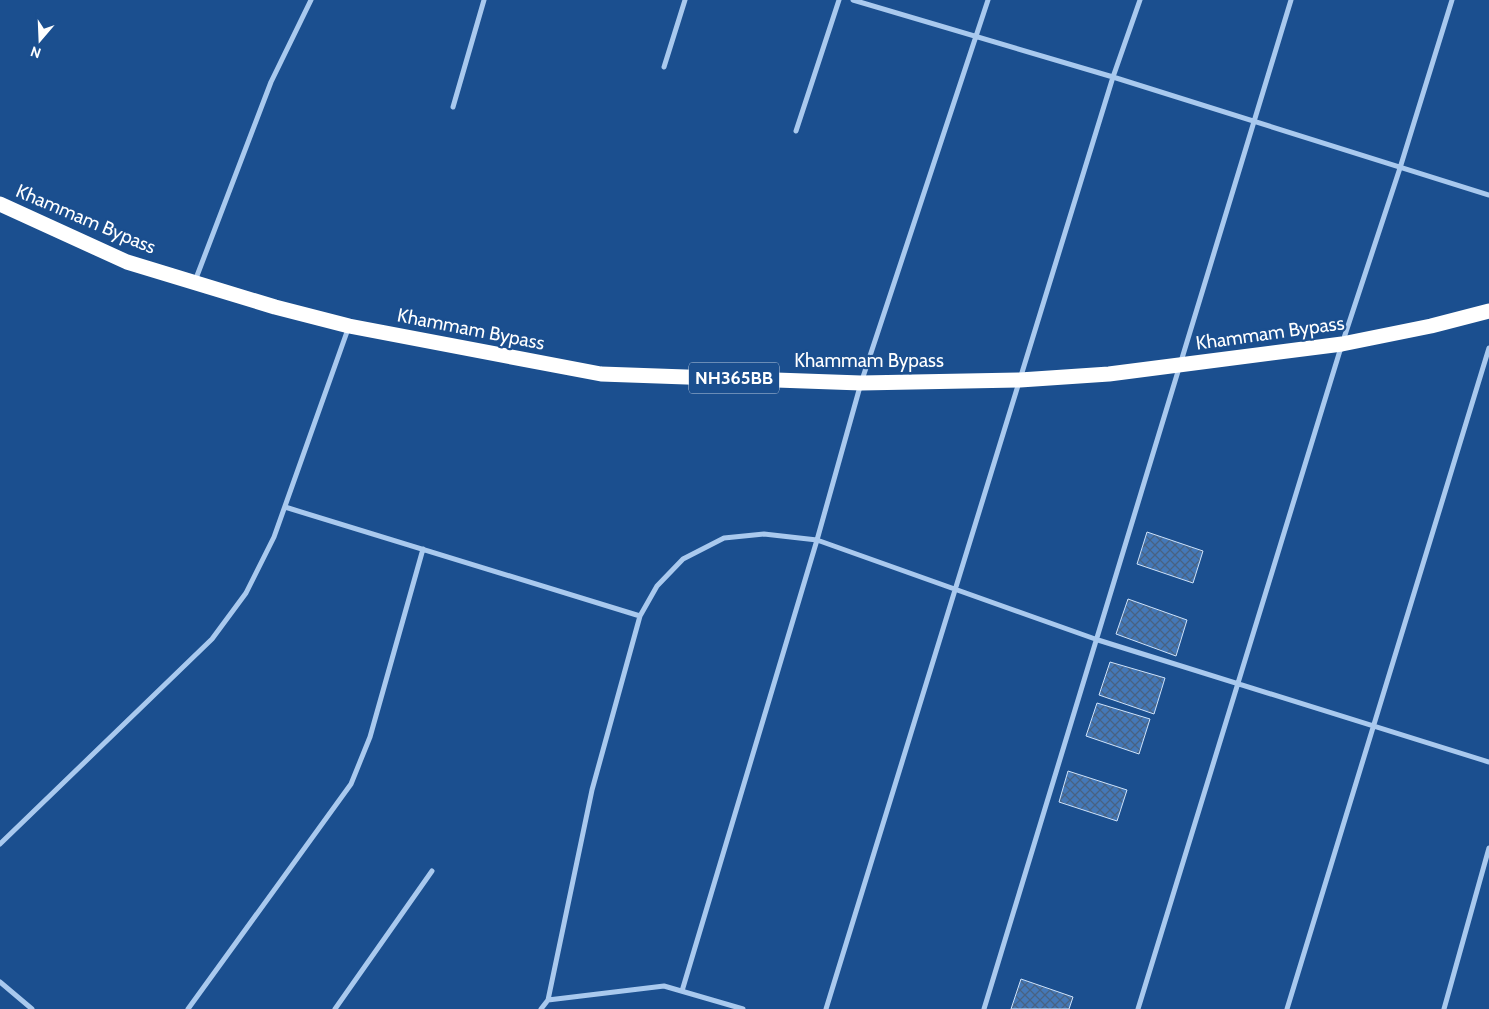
<svg xmlns="http://www.w3.org/2000/svg" width="1489" height="1009" viewBox="0 0 1489 1009" font-family="Cabin,sans-serif">
	<style>
		.building { fill: url(#building-cross-hatch); stroke: #cfe3fa }
		.lines { fill: none; stroke-linecap: round; stroke-linejoin: round }
		.street { stroke: #a9c9ee; stroke-width: 5 }
		.highway { stroke: #fff; stroke-width: 15 }
		.labels { text-anchor: middle; dominant-baseline: central; stroke-width: 4.5; stroke-linejoin: round; paint-order: stroke }
		.shield { fill: #1b4f8f; stroke: #bbcadd; stroke-width: 1 }
		.shield-label { font-size: 18px; font-weight: bold; fill: #fff }
		.street-label { font-size: 19px; fill: #fff; stroke: #1b4f8f }
	</style>
	<defs>
		<pattern id="building-cross-hatch" width="8" height="8" patternUnits="userSpaceOnUse" patternTransform="scale(1.25)"><rect width="8" height="8" fill="#4478b7"/><path d="M0 0l8 8M0 8l8-8" fill="none" stroke="#486282"/></pattern>
	</defs>
	<rect width="100%" height="100%" fill="#1b4f8f"/>
	<!-- building -->
	<path class="building" d="M1147 532 1203 551 1193 583 1137 564Z
		M1128 599 1187 620 1176 656 1116 634Z
		M1110 662 1165 678 1154 714 1099 695Z
		M1097 703 1150 719 1139 754 1086 736Z
		M1068 771 1127 790 1117 821 1059 802Z
		M1021 979 1073 997 1069 1009H1011Z"/>
	<g class="lines">
		<!-- street -->
		<path class="street" d="M853 0 1113 77 1489 195
			M664 67 685 0
			M453 107 484 0
			M796 131 839 0
			M195 281 271 82 311 0
			M285 507 640 616
			M0 844 212 639 246 593 274 537 348 329
			M0 982 32 1009
			M682 991 817 540 861 383 988 0
			M548 1000 592 790 640 616 657 586 683 559 724 538 764 534 817 540 1098 640 1489 762
			M188 1009 351 784 370 737 423 549
			M335 1009 432 871
			M541 1009 548 1000 664 986 743 1009
			M826 1009 1113 77 1140 0
			M984 1009 1291 0
			M1138 1009 1342 344 1400 168 1452 0
			M1287 1009 1489 348
			M1444 1009 1489 848"/>
		<!-- highway -->
		<path class="highway" d="M0 204 127 262 275 307 349 326 601 374 861 383 1020 380 1109 374 1342 344 1431 326 1489 311"/>
	</g>
	<g class="labels">
		<!-- shield labels -->
		<rect class="shield" x="689" y="362.5" width="90" height="31" rx="4"/>
		<g class="shield-label">
			<text x="734" y="378">NH365BB</text>
		</g>
		<!-- street labels -->
		<g class="street-label">
			<text transform="translate(86 219) rotate(23)">Khammam Bypass</text>
			<text transform="translate(471 329) rotate(11)">Khammam Bypass</text>
			<text transform="translate(1270 333) rotate(-8)">Khammam Bypass</text>
			<text x="869" y="360">Khammam Bypass</text>
		</g>
	</g>
	<!-- north arrow -->
	<g transform="translate(40 40) rotate(199)" stroke="#1b4f8f" stroke-width="4" paint-order="stroke">
	<path d="M0-4L9 19L0 12L-9 19Z" fill="#ffffff"/>
	<text y="-8" font-size="14" font-weight="bold" text-anchor="middle" fill="#ffffff">N</text>
	</g>
</svg>
